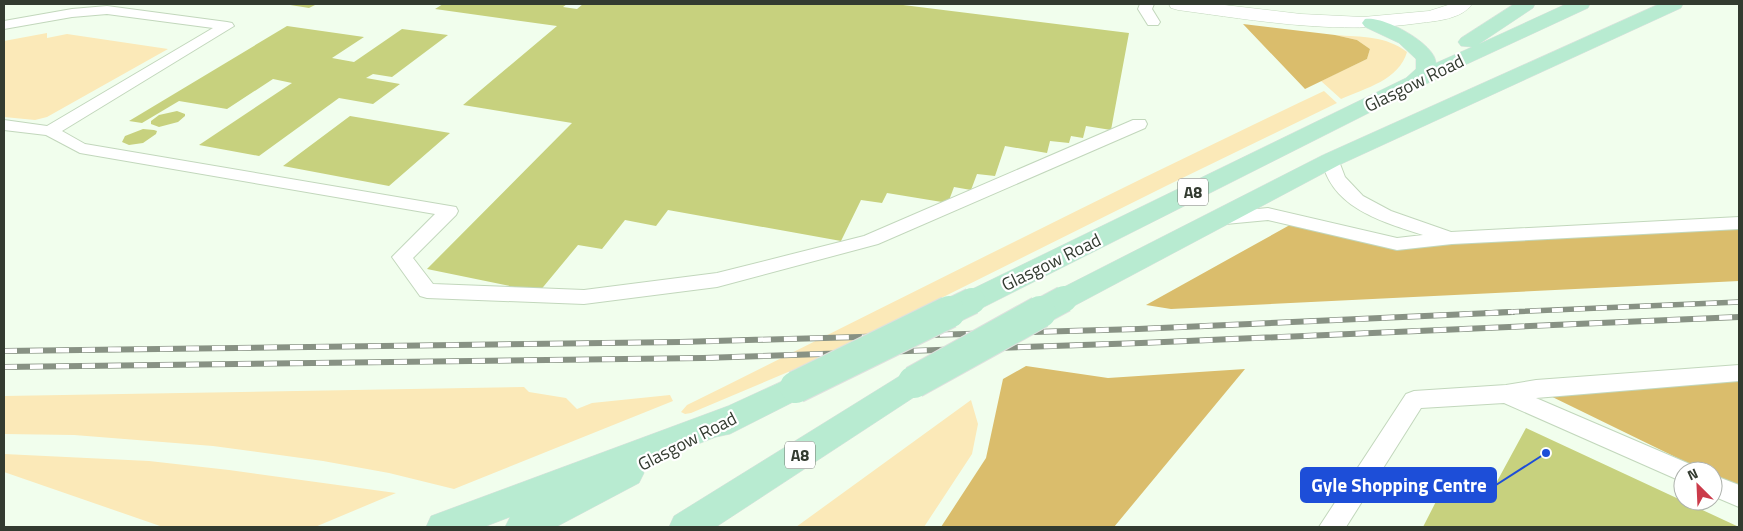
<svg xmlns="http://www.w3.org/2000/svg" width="1743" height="531" viewBox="0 0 1743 531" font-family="'Titillium Web',sans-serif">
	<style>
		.green { fill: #fbe9b8 }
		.forest { fill: #dabd6c }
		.building { fill: #c7d17e }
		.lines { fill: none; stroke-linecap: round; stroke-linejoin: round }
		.service-casing { stroke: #c2d7bc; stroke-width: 2 }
		.tertiary-casing { stroke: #c2d7bc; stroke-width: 1 }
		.primary-casing { stroke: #dee0de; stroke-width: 1 }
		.service { fill: #fff; fill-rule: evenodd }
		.tertiary { fill: #fff; fill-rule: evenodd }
		.primary { fill: #b8ebd1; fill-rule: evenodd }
		.rail-far1-casing { stroke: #889284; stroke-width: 5.5 }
		.rail-casing { stroke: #889284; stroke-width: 6 }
		.rail-far1 { stroke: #fff; stroke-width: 4; stroke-dasharray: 11; stroke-linecap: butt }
		.rail { stroke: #fff; stroke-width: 4.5; stroke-dasharray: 13; stroke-linecap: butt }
		.primary-bridge-far1-casing { stroke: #dee0de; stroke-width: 28; stroke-linecap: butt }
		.primary-bridge-casing { stroke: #dee0de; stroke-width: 34; stroke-linecap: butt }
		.primary-bridge-far1 { stroke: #b8ebd1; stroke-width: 26 }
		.primary-bridge { stroke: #b8ebd1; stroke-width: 32 }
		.labels { text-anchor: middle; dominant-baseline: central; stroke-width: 4.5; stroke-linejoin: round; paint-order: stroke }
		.shield { fill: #fff; stroke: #70766e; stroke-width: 1 }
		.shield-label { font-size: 16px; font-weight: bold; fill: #333b30 }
		.street-label { font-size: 18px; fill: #333b30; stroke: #fff }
		.leader { fill: none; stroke: #1d4ed8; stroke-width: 2 }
		.callout-dot { fill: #1d4ed8; stroke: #fff; stroke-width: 2 }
		.callout { fill: #1d4ed8; stroke: #1d4ed8; stroke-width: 2 }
		.callout-label { font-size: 19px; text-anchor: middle; font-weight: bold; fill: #fff }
	</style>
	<rect width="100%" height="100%" fill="#f1feed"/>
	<!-- green -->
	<path class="green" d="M47 33V38L67 34 168 49 47 117 35 120 4 117V41Z
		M1335 35C1361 37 1387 36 1407 52 1399 80 1366 88 1341 99L1321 81 1367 59 1370 49 1357 40Z
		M1324 91 1337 103 1168 185 887 325 807 364 691 413 685 414 681 412 687 405C899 300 1110 192 1324 91Z
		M524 387 529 392 566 398 577 409 592 403 670 395 673 401 454 489 389 473 323 461 213 446 74 435 4 434V396Z
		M971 400 978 424 972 454 924 527H796Z
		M4 454 149 461 229 470 396 493 315 527H163L4 472Z"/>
	<!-- forest -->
	<path class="forest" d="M1243 24 1335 35 1357 40 1370 49 1367 59 1305 89Z
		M1297 221 1397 244 1739 223V281L1171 309 1146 305Z
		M1026 366 1108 378 1245 369 1114 527H941L986 458 1003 379Z
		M1739 373V488L1713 475V471H1704L1536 389Z"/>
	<!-- building -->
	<path class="building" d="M284 4H317L309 8Z
		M443 4H567L563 7 577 9 583 4H895L1129 33 1111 130 1086 126 1083 138 1071 136 1069 143 1050 141 1047 153 1005 146 995 176 977 174 971 190 954 187 948 203 887 193 882 203 861 200 841 241 668 210 656 226 625 220 602 249 578 245 539 292 427 269 572 123 463 105 557 26 435 9Z
		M287 26 364 37 332 58 354 62 402 29 448 35 392 77 373 74 366 78 400 84 373 104 339 98 259 156 199 145 292 83 273 79 227 109 179 101 142 123 129 121Z
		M177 111 185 114V116L178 122 159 127 151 124V121L159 115Z
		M350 116 450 133 389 186 283 166Z
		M143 129 154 130 157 131 156 134 143 143 129 145 122 142 125 136Z
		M1526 428 1739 527H1423L1448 478 1488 498Z"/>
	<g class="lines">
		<defs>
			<path id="service" d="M1140 4H1154L1152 9 1160 22 1158 25H1148L1138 9Z
				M107 6 227 22 232 23 234 26 62 131 85 144 456 207 458 211 456 215 413 258 433 284 584 290 717 273 864 236 1133 120H1145L1147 124 1145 128 878 244 717 287 584 304 427 298 420 296 392 257 435 214 80 153 46 135 4 130V120L47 126 213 28 107 14 72 17 4 29V21L72 9Z
				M1331 155 1337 156 1345 177 1363 196 1391 211 1451 232 1739 217V229L1452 244 1397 250 1268 220 1215 225 1208 223 1206 219 1208 215 1215 213 1268 208 1397 238 1423 235C1383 222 1331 208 1322 160L1325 156Z
				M1739 365V381L1536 398 1692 465 1695 471H1683V482L1504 403 1421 408 1346 527H1319L1406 394 1414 391 1506 385 1536 380Z
				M1713 475 1739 485V507L1713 496Z"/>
			<path id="tertiary" d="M1169 4H1216L1301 14 1363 17 1429 11 1451 4H1472C1462 19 1437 21 1420 23 1339 35 1259 21 1178 10L1171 8Z"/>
			<path id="primary" d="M1514 4H1535L1533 8 1479 44 1566 4H1590L1588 8 1452 71 982 308 972 311 962 308 958 301 962 294 1406 78 1416 69V59L1399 43 1365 27 1362 23 1365 19C1383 15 1436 44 1436 63L1472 47 1461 46 1458 42 1461 38Z
				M1659 4H1683L1681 8 1339 165 1074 306 1064 309 1054 306 1050 299 1054 292 1323 155Z
				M914 370 925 374 930 382 925 390 716 527H669L674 516 903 374Z
				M796 375 807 379 812 387 807 395 730 434 716 437 641 466 644 473 639 483 556 527H505L510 517 484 527H426L431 516 728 406Z"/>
		</defs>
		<!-- service casing -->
		<use href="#service" class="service-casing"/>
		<!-- tertiary casing -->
		<use href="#tertiary" class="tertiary-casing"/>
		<!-- primary casing -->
		<use href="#primary" class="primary-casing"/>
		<!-- service -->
		<use href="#service" class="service"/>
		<!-- tertiary -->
		<use href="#tertiary" class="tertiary"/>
		<!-- primary -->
		<use href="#primary" class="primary"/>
		<defs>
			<path id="rail-far1" d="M1486 313 1739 302"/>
			<path id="rail" d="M4 351 680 342 1138 329 1513 312
				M4 367 703 358 1141 343 1739 317"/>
		</defs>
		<!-- rail-far1 casing -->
		<use href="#rail-far1" class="rail-far1-casing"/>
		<!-- rail casing -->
		<use href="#rail" class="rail-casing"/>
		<!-- rail-far1 -->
		<use href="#rail-far1" class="rail-far1"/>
		<!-- rail -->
		<use href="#rail" class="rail"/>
		<defs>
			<path id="primary-bridge-far1" d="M947 313 972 301
				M1038 313 1064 299"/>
			<path id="primary-bridge" d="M914 382 1040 312
				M796 387 949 312"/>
		</defs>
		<!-- primary-bridge-far1 casing -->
		<use href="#primary-bridge-far1" class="primary-bridge-far1-casing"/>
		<!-- primary-bridge casing -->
		<use href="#primary-bridge" class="primary-bridge-casing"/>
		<!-- primary-bridge-far1 -->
		<use href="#primary-bridge-far1" class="primary-bridge-far1"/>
		<!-- primary-bridge -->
		<use href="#primary-bridge" class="primary-bridge"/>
	</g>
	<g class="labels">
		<!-- shield labels -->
		<g class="shield">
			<rect x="1178" y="178.5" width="30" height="27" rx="4"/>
			<rect x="785" y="441.5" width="30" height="27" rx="4"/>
		</g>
		<g class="shield-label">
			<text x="1193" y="192">A8</text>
			<text x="800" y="455">A8</text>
		</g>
		<!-- street labels -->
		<g class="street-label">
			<text transform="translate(1414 83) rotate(-26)">Glasgow Road</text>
			<text transform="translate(1051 262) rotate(-26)">Glasgow Road</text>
			<text transform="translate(687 441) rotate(-27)">Glasgow Road</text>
		</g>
	</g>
	<!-- callouts -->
	<path class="leader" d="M1546 453L1496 485"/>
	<circle class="callout-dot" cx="1546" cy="453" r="5"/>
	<rect class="callout" x="1301" y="468" width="195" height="34" rx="5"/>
	<g class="callout-label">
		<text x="1399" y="492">Gyle Shopping Centre</text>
	</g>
	<!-- border -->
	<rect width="1743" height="531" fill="none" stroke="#333b30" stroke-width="10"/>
	<!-- north arrow -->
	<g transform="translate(1698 486) rotate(336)"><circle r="24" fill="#ffffff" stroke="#adb1ac"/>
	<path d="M0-4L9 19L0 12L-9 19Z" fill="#cb3b4a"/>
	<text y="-8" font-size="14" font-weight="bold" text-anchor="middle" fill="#333b30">N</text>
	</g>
</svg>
